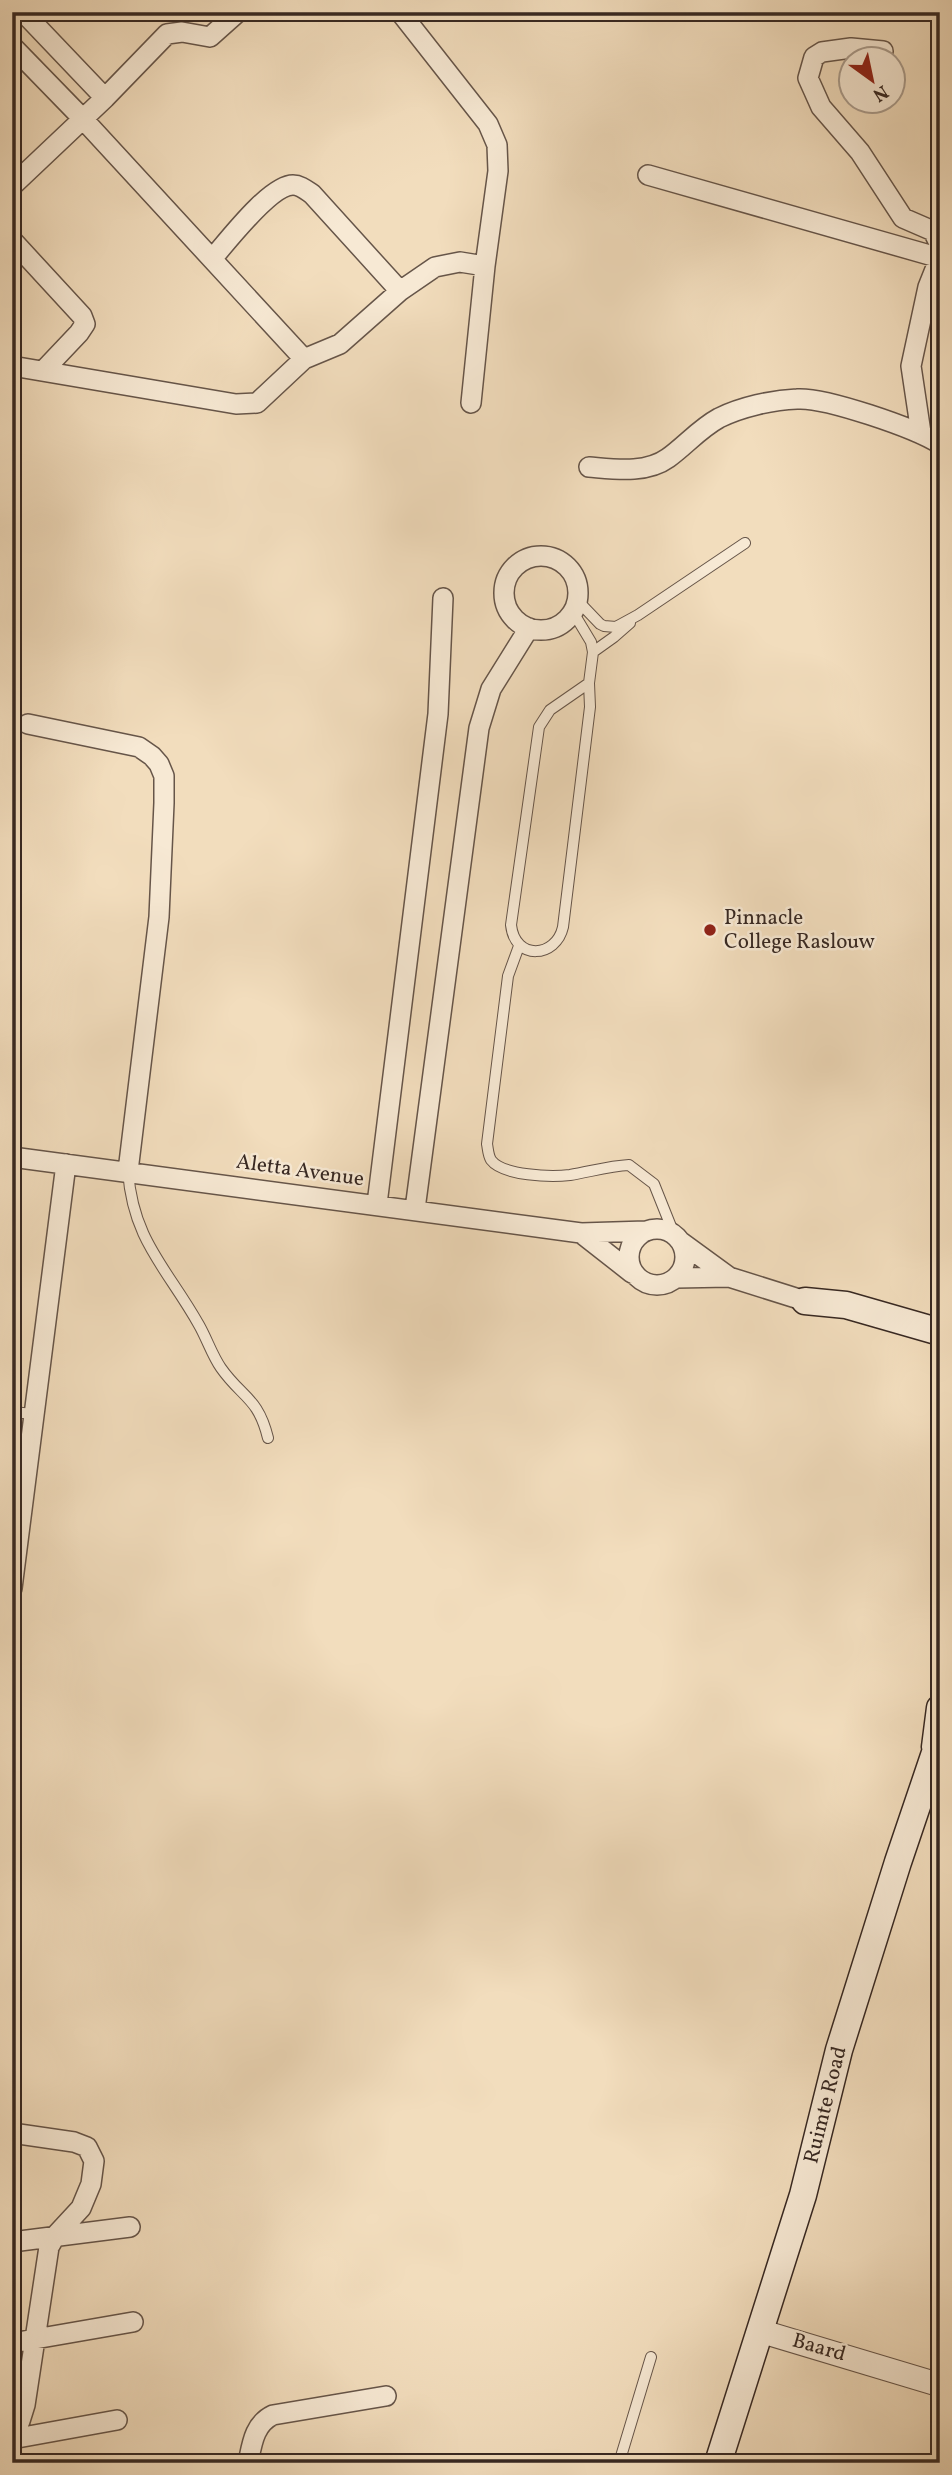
<svg xmlns="http://www.w3.org/2000/svg" width="952" height="2475" viewBox="0 0 952 2475" font-family="Vollkorn,serif">
	<style>
		.lines { fill: none; stroke-linecap: round; stroke-linejoin: round }
		.service-casing { stroke: #665549; stroke-width: 12 }
		.minor-casing { stroke: #665549; stroke-width: 22 }
		.tertiary-casing { stroke: #665549; stroke-width: 25 }
		.secondary-casing { stroke: #372822; stroke-width: 29 }
		.service { stroke: #f7e9d4; stroke-width: 10 }
		.minor { stroke: #f7e9d4; stroke-width: 19 }
		.tertiary { stroke: #f7e9d4; stroke-width: 23 }
		.secondary { stroke: #f7e9d4; stroke-width: 26 }
		.poi-dot { fill: #8f2418; stroke: #f7e9d4; stroke-width: 2.5 }
		.labels { text-anchor: middle; dominant-baseline: central; stroke-width: 5; stroke-linejoin: round; paint-order: stroke }
		.poi-label { font-size: 21px; fill: #372822; stroke: #f7e9d4; text-anchor: start }
		.street-label { font-size: 21px; fill: #372822; stroke: #f7e9d4 }
	</style>
	<rect width="100%" height="100%" fill="#f2ddbd"/>
	<filter id="stains"><feTurbulence type="fractalNoise" baseFrequency=".00286" numOctaves="4"/><feColorMatrix values="0 0 0 0 .2 0 0 0 0 .09 0 0 0 0 .02 0 0 0 .5 -.17"/></filter>
	<radialGradient id="worn" r=".72"><stop offset=".6" stop-color="#630" stop-opacity="0"/><stop offset="1" stop-color="#630" stop-opacity=".3"/></radialGradient>
	<g class="lines">
		<defs>
			<path id="service" d="M577 600 600 624 604 626 616 627 638 615 745 543
				M573 612 591 642 593 652 589 683 590 707 563 927C556 958 515 961 511 925L539 727 550 710 589 683
				M593 652 614 637 630 623
				M519 946 508 976 487 1144C488 1149 488 1155 491 1160 503 1176 551 1177 570 1175 589 1172 609 1166 629 1165L654 1184 674 1234
				M128 1171C133 1241 167 1268 199 1325 207 1339 212 1355 221 1368 242 1398 258 1397 268 1438
				M12 1412 34 1414
				M619 2463 651 2357"/>
			<path id="minor" d="M23 12 105 98
				M400 12 488 124 497 145 498 171 485 266 471 403
				M12 46 83 119 304 359
				M883 51 851 48 822 52 814 57 808 78 821 107 860 152 903 218 933 231 940 245
				M648 175 940 258
				M12 186 105 98 167 34 182 32 210 37 238 12
				M12 240 82 316 85 324 79 333 43 371
				M212 259C227 242 270 185 293 185 300 185 306 190 312 194L400 291
				M12 366 236 404 257 403 304 359 340 344 400 291 435 267 460 262 485 266
				M921 433 911 366 928 287 940 257
				M589 467C614 469 646 474 668 458 686 445 699 429 719 418 741 407 772 400 797 399 825 397 915 428 940 444
				M504 593a37 37 0 1 1 74 0a37 37 0 1 1-74 0Z
				M28 724 139 747 152 756 159 764 164 776V803L159 917 128 1171
				M12 1157 581 1233 646 1231
				M377 1204 438 714 443 598
				M415 1209 479 728 491 689 529 628
				M629 1257a28 28 0 1 1 56 0a28 28 0 1 1-56 0Z
				M581 1233 632 1273
				M681 1242 729 1277
				M676 1278 729 1277 818 1305
				M12 1588 66 1164
				M12 2133 74 2142 87 2147 94 2161 91 2184 81 2208 56 2235 49 2247 25 2405 20 2421 12 2433
				M12 2242 130 2227
				M12 2343 133 2322
				M12 2439 117 2420
				M248 2463C252 2444 254 2424 273 2415L386 2396"/>
			<path id="tertiary" d="M760 2331 940 2385"/>
			<path id="secondary" d="M805 1301 846 1305 940 1332
				M935 1747 940 1708
				M718 2463 803 2195 839 2050 898 1862 940 1738"/>
		</defs>
		<!-- service casing -->
		<use href="#service" class="service-casing"/>
		<!-- minor casing -->
		<use href="#minor" class="minor-casing"/>
		<!-- tertiary casing -->
		<use href="#tertiary" class="tertiary-casing"/>
		<!-- secondary casing -->
		<use href="#secondary" class="secondary-casing"/>
		<!-- service -->
		<use href="#service" class="service"/>
		<!-- minor -->
		<use href="#minor" class="minor"/>
		<!-- tertiary -->
		<use href="#tertiary" class="tertiary"/>
		<!-- secondary -->
		<use href="#secondary" class="secondary"/>
	</g>
	<!-- markers -->
	<circle class="poi-dot" cx="710" cy="930" r="7"/>
	<g class="labels">
		<!-- poi labels -->
		<g class="poi-label">
			<text x="724" y="918">Pinnacle<tspan x="724" dy="24">College Raslouw</tspan></text>
		</g>
		<!-- street labels -->
		<g class="street-label">
			<text transform="translate(300 1171) rotate(8)">Aletta Avenue</text>
			<text transform="translate(826 2105) rotate(-76)">Ruimte Road</text>
			<text transform="translate(819 2348) rotate(16)">Baard</text>
		</g>
	</g>
	<!-- margin -->
	<rect width="952" height="2475" fill="none" stroke="#f2ddbd" stroke-width="42"/>
	<rect x="14" y="14" width="924" height="2447" fill="none" stroke="#372822" stroke-width="3.5"/>
	<rect x="21" y="21" width="910" height="2433" fill="none" stroke="#372822" stroke-width="2"/>
	<!-- north arrow -->
	<g transform="translate(872 80) rotate(147)"><circle r="33" fill="#f7e9d4" stroke="#aa9c8d" stroke-width="2"/>
	<path d="M0-5L12 26L0 18L-12 26Z" fill="#8f2418"/>
	<text y="-10" font-size="19" font-weight="bold" text-anchor="middle" fill="#372822">N</text>
	</g>
	<rect width="100%" height="100%" filter="url(#stains)"/>
	<rect width="100%" height="100%" fill="url(#worn)"/>
</svg>
